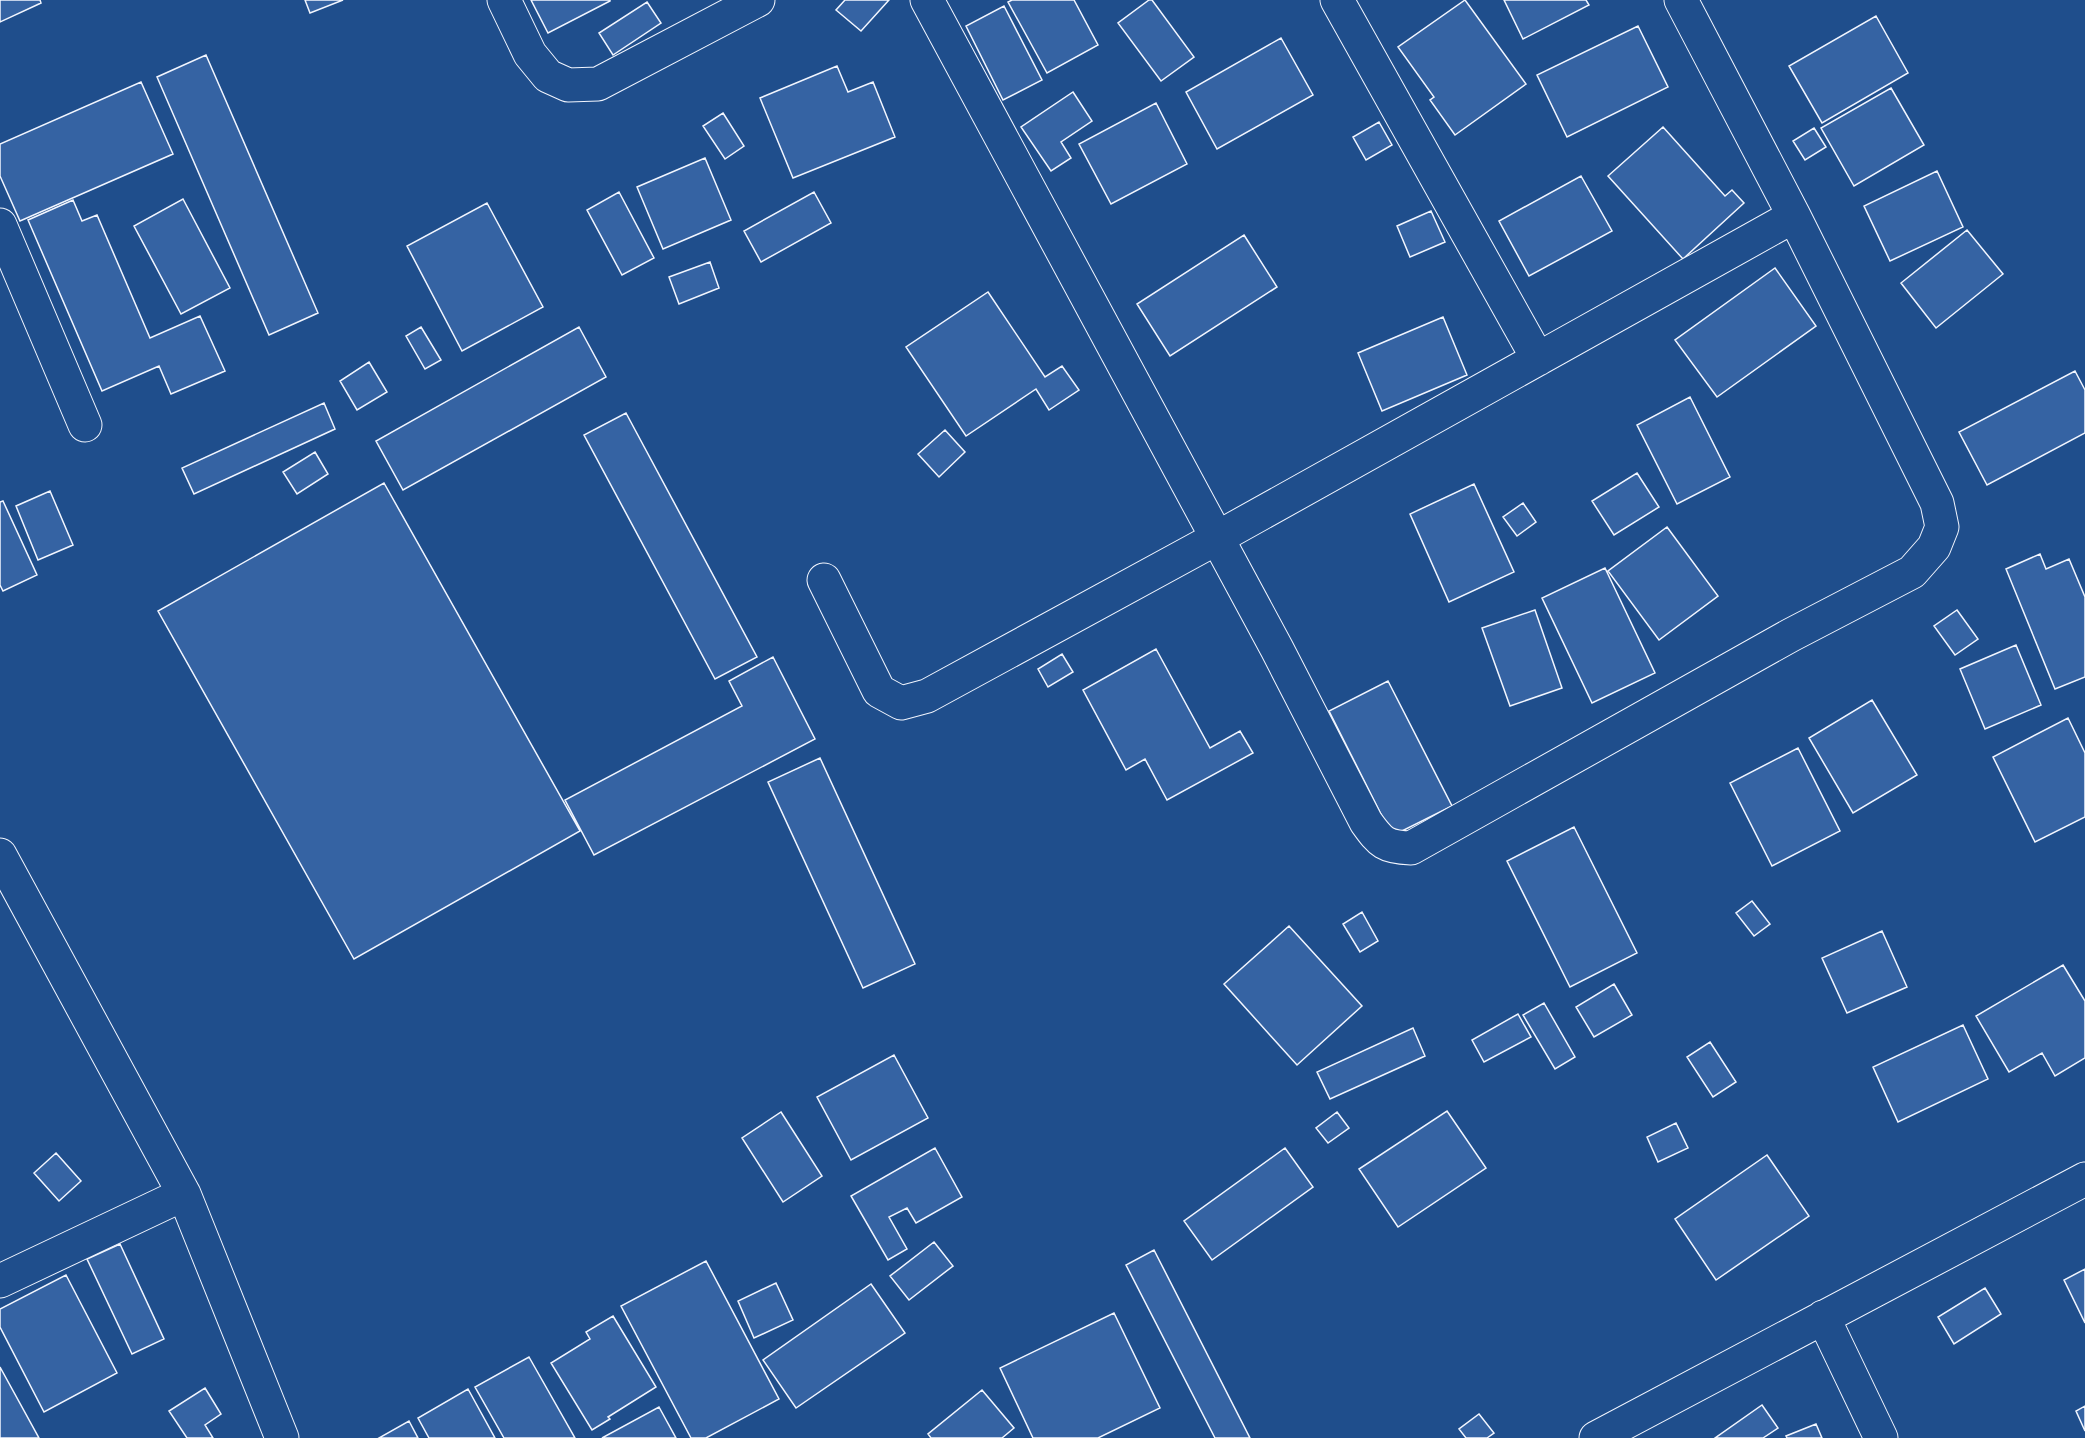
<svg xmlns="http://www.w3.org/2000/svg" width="2085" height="1438" viewBox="0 0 2085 1438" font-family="'Golos Text',sans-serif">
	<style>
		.building { fill: #3563a3; stroke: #f2f6ff; stroke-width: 1.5 }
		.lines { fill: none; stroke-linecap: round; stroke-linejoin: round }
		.minor-casing { stroke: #f2f6ff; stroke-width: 35 }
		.minor { stroke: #1f4e8c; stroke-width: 33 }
	</style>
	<rect width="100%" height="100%" fill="#1f4e8c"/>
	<!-- building -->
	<path class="building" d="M0 0H40L41 3 0 22Z
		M305 0H343L310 13Z
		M531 0H610V1L548 33Z
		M845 0H889L861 31 836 10Z
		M1012 0H1074L1098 45 1047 73 1008 2Z
		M1149 0H1152L1194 57 1161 81 1118 23Z
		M1465 0 1526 84 1455 135 1430 100 1434 97 1398 47Z
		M1504 0H1586L1589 5 1523 39Z
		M647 2 661 23 613 55 599 33Z
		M1004 6 1042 80 1003 100 966 26Z
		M1876 16 1908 73 1822 123 1789 66Z
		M1638 26 1668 87 1567 137 1537 75Z
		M1281 38 1313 95 1217 149 1186 92Z
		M206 55 318 313 269 335 157 77Z
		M837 66 848 92 873 82 895 137 793 178 760 98Z
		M141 82 173 154 20 221 0 176V144Z
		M1891 88 1924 145 1854 186 1821 128Z
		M1073 92 1092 121 1061 142 1071 158 1051 171 1021 127Z
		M1156 103 1187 164 1111 204 1079 144Z
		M723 113 744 146 725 159 703 126Z
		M1379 122 1392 145 1366 160 1353 137Z
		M1663 127 1725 196 1732 190 1744 203 1683 259 1608 176Z
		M1814 128 1826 147 1805 160 1793 141Z
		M705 158 731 220 663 249 637 187Z
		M1937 171 1963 227 1890 261 1864 206Z
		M1581 176 1612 231 1529 276 1499 221Z
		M619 192 654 258 622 275 587 210Z
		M814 192 831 223 761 262 744 231Z
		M183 199 230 288 181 314 134 226Z
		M73 200 82 221 97 215 150 338 200 316 225 371 171 394 159 366 102 391 28 220Z
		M487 203 543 307 462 351 407 246Z
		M1431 211 1445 242 1410 257 1397 226Z
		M1967 230 2003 274 1936 328 1901 283Z
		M1244 235 1277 287 1170 356 1137 304Z
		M710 262 719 288 679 304 669 277Z
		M1775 268 1816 326 1717 397 1675 340Z
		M988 292 1045 377 1062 366 1079 390 1049 410 1036 389 966 436 906 347Z
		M1443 317 1467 375 1382 411 1358 353Z
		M421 327 441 360 425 369 406 336Z
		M579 327 606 377 403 490 376 441Z
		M369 362 387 392 357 410 340 381Z
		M2075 371 2085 390V433L1987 485 1959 432Z
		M1690 397 1730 477 1677 504 1637 425Z
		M324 403 335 429 194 494 182 468Z
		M626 413 757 657 715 679 584 435Z
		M945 430 965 452 939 477 918 454Z
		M315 452 328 474 297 494 283 472Z
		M1637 473 1659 507 1614 535 1592 501Z
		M384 483 580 831 354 959 158 611Z
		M1474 484 1514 572 1449 602 1410 514Z
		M50 491 73 545 38 560 16 506Z
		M3 501 37 575 3 591 0 585V502Z
		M1523 503 1536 522 1517 536 1503 517Z
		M1667 527 1718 596 1659 640 1608 571Z
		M2040 554 2046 569 2069 559 2085 597V677L2055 689 2006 569Z
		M1605 568 1655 673 1592 703 1542 598Z
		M1535 610 1562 688 1510 706 1482 628Z
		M1957 610 1978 639 1955 655 1934 626Z
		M2016 645 2041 705 1985 729 1960 669Z
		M1156 649 1210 748 1240 731 1253 753 1167 800 1145 759 1126 770 1083 690Z
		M1062 654 1073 672 1048 687 1038 669Z
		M773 657 815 739 594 855 565 800 742 706 729 681Z
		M1388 681 1452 806 1392 836 1329 711Z
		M1872 700 1917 775 1853 813 1809 738Z
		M2068 718 2085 753V817L2035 842 1993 757Z
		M1798 748 1840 831 1772 866 1730 783Z
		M820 758 915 964 863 988 768 782Z
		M1574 827 1637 953 1570 987 1507 861Z
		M1752 901 1770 924 1754 936 1736 913Z
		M1362 912 1378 941 1360 952 1343 924Z
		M1289 926 1362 1006 1297 1065 1224 984Z
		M1882 931 1907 987 1847 1013 1822 958Z
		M2063 965 2085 1001V1058L2055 1076 2042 1053 2009 1072 1976 1016Z
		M1614 984 1632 1015 1594 1037 1576 1007Z
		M1544 1003 1575 1057 1555 1069 1523 1015Z
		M1518 1014 1531 1037 1484 1062 1472 1040Z
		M1963 1025 1988 1079 1898 1122 1873 1067Z
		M1413 1028 1425 1056 1330 1099 1317 1072Z
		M1710 1042 1736 1082 1713 1097 1687 1057Z
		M894 1055 928 1118 851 1160 817 1097Z
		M1447 1111 1486 1168 1398 1227 1359 1169Z
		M781 1112 822 1176 783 1202 742 1138Z
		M1337 1112 1349 1128 1328 1143 1316 1128Z
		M1676 1123 1688 1148 1658 1162 1647 1137Z
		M935 1148 962 1197 916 1223 907 1208 889 1217 907 1249 888 1260 851 1196Z
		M1285 1148 1313 1187 1212 1260 1184 1221Z
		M56 1153 81 1181 59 1201 34 1173Z
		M1767 1155 1809 1216 1716 1280 1675 1219Z
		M934 1242 953 1266 909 1300 890 1276Z
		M120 1244 164 1339 132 1354 87 1259Z
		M1154 1250 1250 1438H1215L1126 1265Z
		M706 1261 779 1399 706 1438H691L621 1306Z
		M2085 1269V1323L2064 1280Z
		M66 1275 117 1373 44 1412 0 1327V1309Z
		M776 1283 793 1320 754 1338 738 1301Z
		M871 1284 905 1333 796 1408 763 1360Z
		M1985 1288 2001 1314 1954 1344 1938 1317Z
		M1114 1313 1160 1408 1098 1438H1033L1000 1368Z
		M613 1316 656 1387 608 1417 610 1419 592 1430 551 1363 590 1339 586 1332Z
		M529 1357 575 1438H504L475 1387Z
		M0 1367 39 1438H0Z
		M205 1388 221 1414 205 1425 213 1438H187L169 1411Z
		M468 1389 495 1438H429L418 1418Z
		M982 1390 1014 1428 1002 1438H931L928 1434Z
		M1762 1405 1778 1428 1763 1438H1715Z
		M2085 1406V1431L2076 1411Z
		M659 1407 676 1438H602Z
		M1479 1414 1494 1433 1487 1438H1466L1459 1429Z
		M409 1421 418 1438H379Z
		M1816 1424 1822 1438H1787L1786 1436Z"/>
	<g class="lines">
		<defs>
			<path id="minor" d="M504 0 530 54 548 76 568 85 598 84 758 0
				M927 0 1277 649 1366 822C1381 843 1385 847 1411 848L1791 635 1912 572 1934 547 1942 527 1937 503 1794 216 1681 0
				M1337 0 1538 359
				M0 225 85 425
				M824 580 879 691 901 703 927 696 1217 538 1794 216
				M0 855 184 1194 282 1438
				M0 1281 184 1194
				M1823 1317 1881 1438
				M1596 1438 2085 1179"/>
		</defs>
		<!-- minor casing -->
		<use href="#minor" class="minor-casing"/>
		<!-- minor -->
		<use href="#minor" class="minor"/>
	</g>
</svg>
